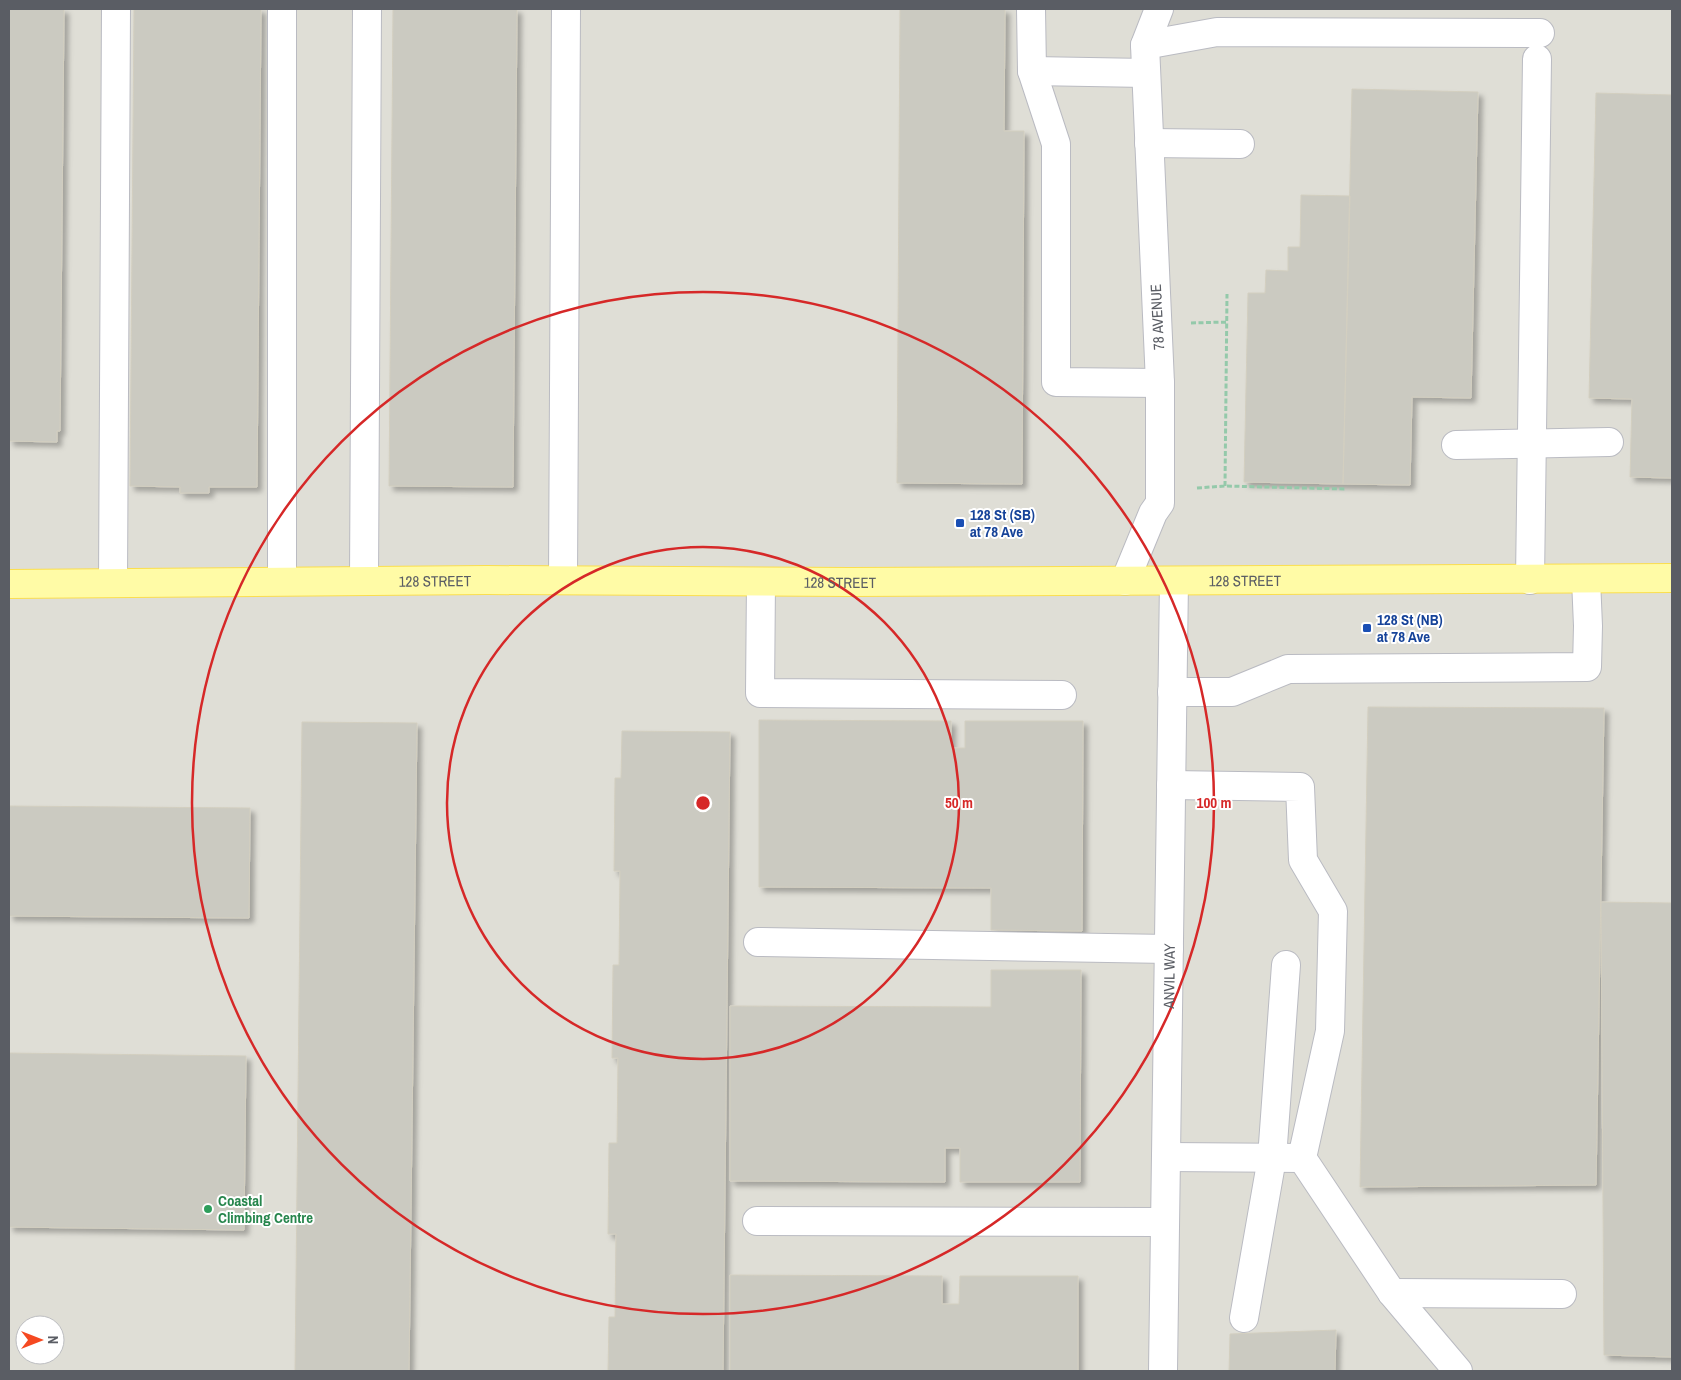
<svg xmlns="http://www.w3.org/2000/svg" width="1681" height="1380" viewBox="0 0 1681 1380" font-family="'Archivo Narrow',sans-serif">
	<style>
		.industrial { fill: #dfded6; fill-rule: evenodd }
		.building { fill: #cbcac1; stroke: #d3cfc0; filter: url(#shadow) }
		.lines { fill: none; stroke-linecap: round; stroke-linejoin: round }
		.minor-casing { stroke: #babbc2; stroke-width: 30 }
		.major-casing { stroke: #fbde4e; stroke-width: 30 }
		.path { stroke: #94c9aa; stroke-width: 3; stroke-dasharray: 5 2.5; stroke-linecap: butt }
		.minor { stroke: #fff; stroke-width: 28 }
		.major { stroke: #fffba6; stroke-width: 28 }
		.ring { fill: none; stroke: #d62828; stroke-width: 2.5 }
		.transit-dot { fill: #1a4fb4; stroke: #fff; stroke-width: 2 }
		.leisure-dot { fill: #2e9e5b; stroke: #fff; stroke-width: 2 }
		.labels { text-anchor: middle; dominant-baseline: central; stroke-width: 4; stroke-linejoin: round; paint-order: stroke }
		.street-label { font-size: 15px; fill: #5a5d64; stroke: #fff }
		.transit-label { font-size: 15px; font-weight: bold; fill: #164399; stroke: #fff; text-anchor: start }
		.leisure-label { font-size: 15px; font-weight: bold; fill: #27864d; stroke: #fff; text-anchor: start }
		.centre { fill: #d62828; stroke: #fff; stroke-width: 2.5 }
		.ring-label { font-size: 15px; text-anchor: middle; font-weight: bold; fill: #d62828; stroke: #fff; stroke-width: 4; stroke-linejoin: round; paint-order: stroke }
	</style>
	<defs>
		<filter id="shadow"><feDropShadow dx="4.5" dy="4.5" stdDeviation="2.5" flood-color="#0004"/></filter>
	</defs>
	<rect width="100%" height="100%" fill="#eeede2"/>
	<!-- industrial -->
	<path class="industrial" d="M9 9H1672V1371H9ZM25 1325H55V1355H25Z"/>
	<!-- building -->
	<path class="building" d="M9 9H64L60 431H57V442L9 441Z
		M134 9H261L257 487H209V493H180V487L130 486Z
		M393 9H517L513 487 389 486Z
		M900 9H1005L1004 131H1024L1022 484 897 483Z
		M1352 89 1478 92 1471 398 1412 397 1410 485 1343 484Z
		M1596 93 1672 95V478L1630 477 1632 399 1589 398Z
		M1301 195 1350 196 1343 484 1244 482 1248 293H1265L1266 270 1288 271V247H1300Z
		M1368 707 1604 708 1596 1185 1360 1187Z
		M759 720 951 721V748H965V721H1083L1082 931 991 930V888L759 887Z
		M302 722 417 723 409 1371H295Z
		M622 731 730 732 723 1371H608L609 1317H615L616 1234H608L609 1143H617L618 1058H612L613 965H619L620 871H614L615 778H621Z
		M9 806 250 808 249 918 9 916Z
		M1601 902 1672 903V1357L1604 1355Z
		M991 970H1081L1080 1182H960V1148H945V1182L730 1181V1006L991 1007Z
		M9 1053 246 1056 244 1230 9 1227Z
		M730 1275 942 1276V1304H959L960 1276H1078V1371H730Z
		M1336 1330 1335 1371H1229L1230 1334Z"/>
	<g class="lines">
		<defs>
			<g id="minor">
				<path d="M282 9V581"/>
				<path d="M1031 9 1032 71 1056 144V382L1160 383"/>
				<path d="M1145 45 1217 32 1540 33"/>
				<path d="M1032 71 1146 73"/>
				<path d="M1149 143 1240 144"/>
				<path d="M1456 445 1609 442"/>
				<path d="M563 580 566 9"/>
				<path d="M1530 580 1537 59"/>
				<path d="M364 581 367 9"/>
				<path d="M1125 581 1153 513 1160 503V383L1145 45 1159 9"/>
				<path d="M761 582 760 693 1062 695"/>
				<path d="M113 583 116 9"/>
				<path d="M1172 692H1232L1288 669 1587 667 1588 626 1586 579"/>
				<path d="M758 942 1169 949"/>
				<path d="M1166 1157 1302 1158 1330 1031 1333 911 1303 860 1300 787 1171 785"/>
				<path d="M1302 1158 1392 1293 1458 1371"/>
				<path d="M757 1221 1165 1222"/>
				<path d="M1392 1293 1562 1294"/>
				<path d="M1244 1318 1272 1158 1286 965"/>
				<path id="s1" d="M1163 1371 1174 581"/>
			</g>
			<g id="major">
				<path id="s2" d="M9 584 487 580 850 582 1672 578"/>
			</g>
		</defs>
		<!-- minor casing -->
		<use href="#minor" class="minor-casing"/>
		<!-- major casing -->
		<use href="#major" class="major-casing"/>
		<!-- path -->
		<path class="path" d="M1191 323 1226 322
			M1225 486 1227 294
			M1197 488 1225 486 1345 489"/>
		<!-- minor -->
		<use href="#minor" class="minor"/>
		<!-- major -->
		<use href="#major" class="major"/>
	</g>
	<!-- distance rings -->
	<g class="ring">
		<circle cx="703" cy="803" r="256"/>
		<circle cx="703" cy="803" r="511"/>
	</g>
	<!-- markers -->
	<g class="transit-dot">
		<rect x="955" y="518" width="10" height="10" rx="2.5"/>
		<rect x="1362" y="623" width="10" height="10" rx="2.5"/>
	</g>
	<circle class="leisure-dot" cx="208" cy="1209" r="5"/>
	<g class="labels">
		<!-- street labels -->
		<g class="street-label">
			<text transform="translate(1157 317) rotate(-93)">78 AVENUE</text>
			<text stroke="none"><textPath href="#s2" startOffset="426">128 STREET</textPath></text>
			<text stroke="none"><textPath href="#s2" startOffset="1236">128 STREET</textPath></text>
			<text stroke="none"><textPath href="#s2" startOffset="831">128 STREET</textPath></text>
			<text stroke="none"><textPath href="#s1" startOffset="395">ANVIL WAY</textPath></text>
		</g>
		<!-- transit labels -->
		<g class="transit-label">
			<text x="970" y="514">128 St (SB)<tspan x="970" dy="17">at 78 Ave</tspan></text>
			<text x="1377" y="619">128 St (NB)<tspan x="1377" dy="17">at 78 Ave</tspan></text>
		</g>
		<!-- leisure labels -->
		<g class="leisure-label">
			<text x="218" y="1200">Coastal<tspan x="218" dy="17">Climbing Centre</tspan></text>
		</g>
	</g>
	<circle cx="703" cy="803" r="8" class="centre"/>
	<g class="ring-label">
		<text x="959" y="808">50 m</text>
		<text x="1214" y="808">100 m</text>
	</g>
	<!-- border -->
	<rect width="1681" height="1380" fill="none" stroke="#5a5d64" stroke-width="20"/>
	<!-- north arrow -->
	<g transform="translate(40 1340) rotate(90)"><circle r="24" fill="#ffffff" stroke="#bdbec1"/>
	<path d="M0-4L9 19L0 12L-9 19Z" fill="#f54921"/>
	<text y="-8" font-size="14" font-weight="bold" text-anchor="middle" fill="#5a5d64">N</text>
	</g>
</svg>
